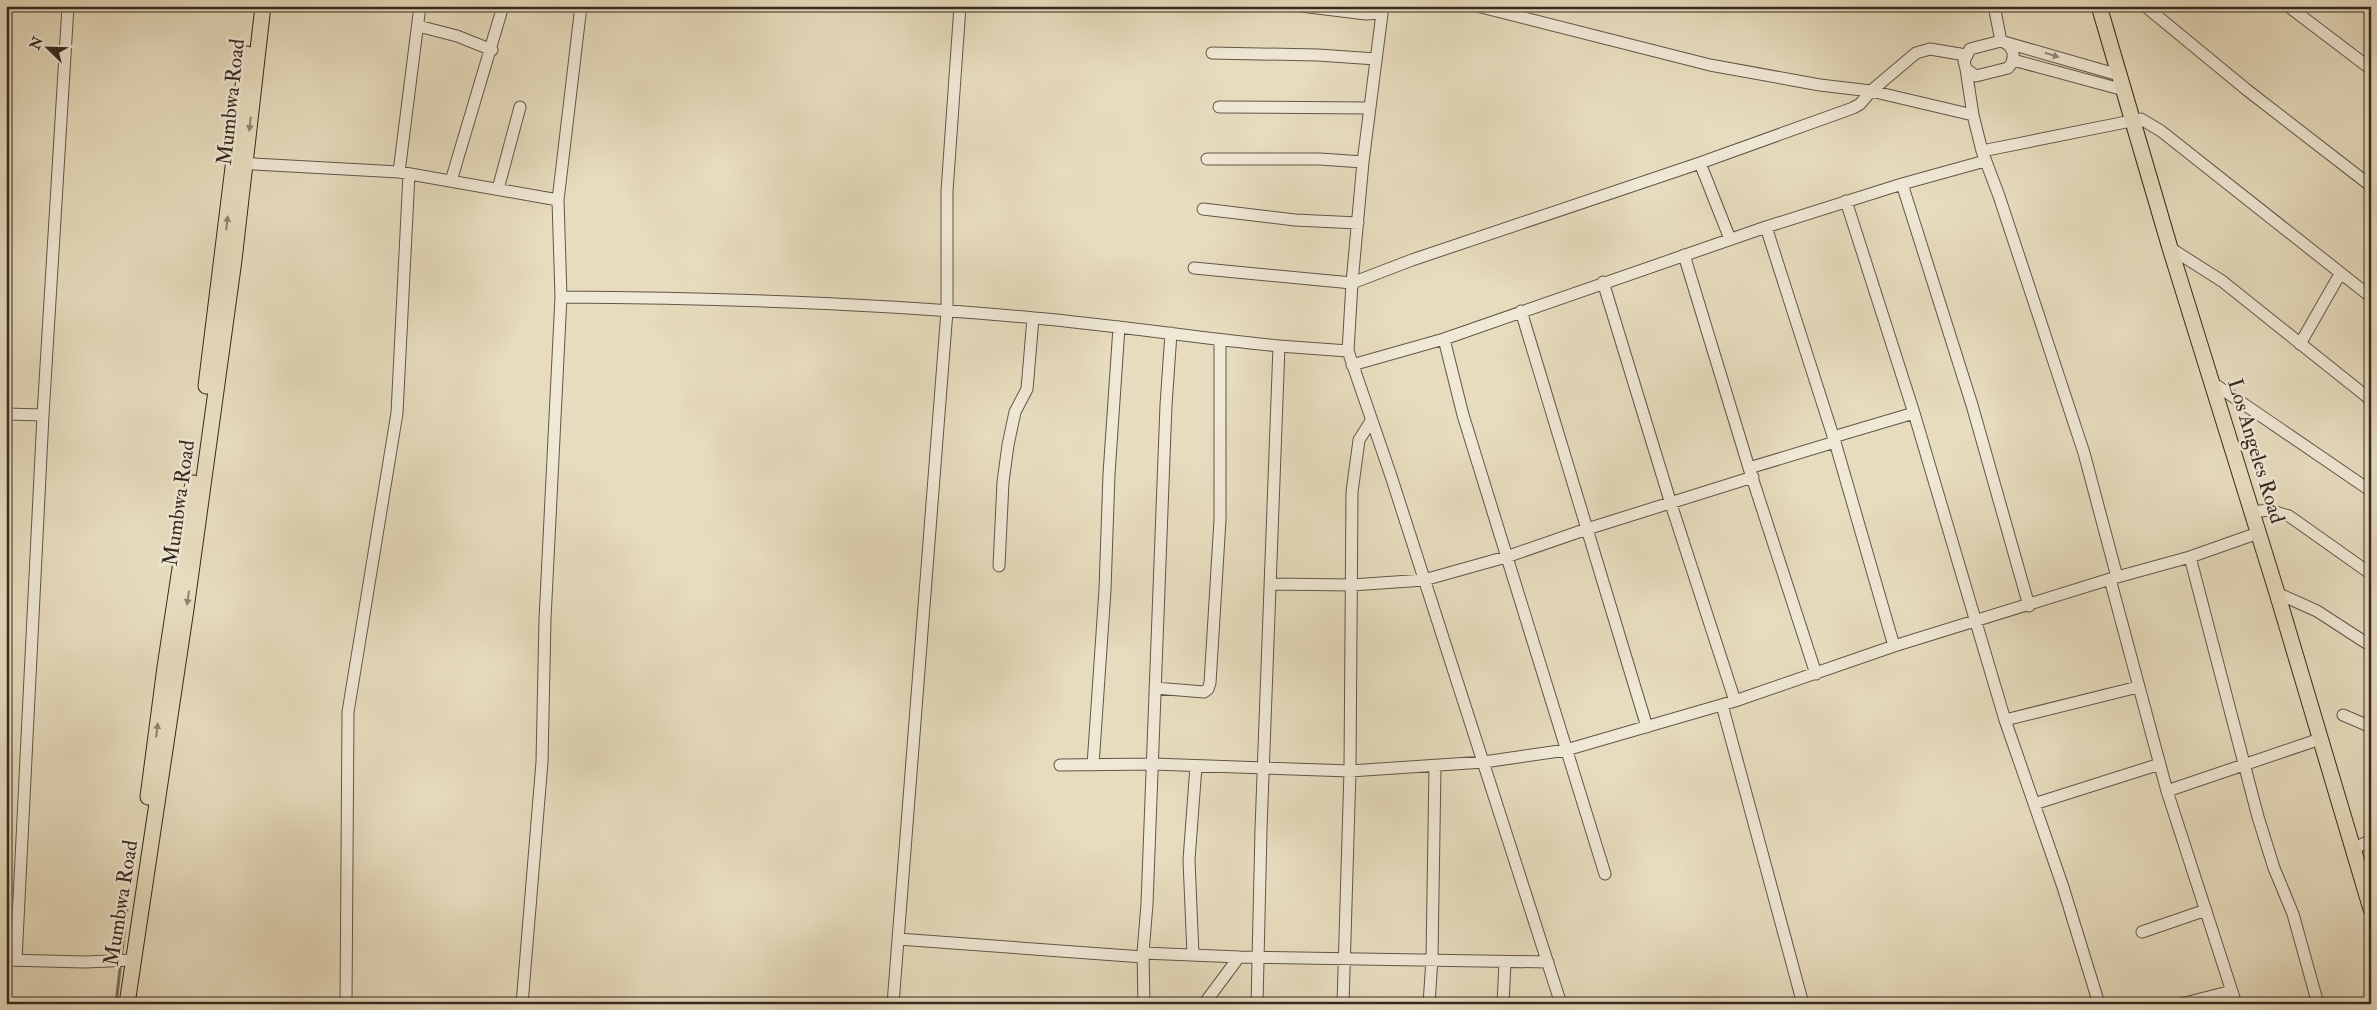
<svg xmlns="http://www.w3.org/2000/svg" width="2377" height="1010" viewBox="0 0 2377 1010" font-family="'IM FELL Double Pica',serif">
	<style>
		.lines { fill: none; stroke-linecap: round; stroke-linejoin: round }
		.stream { stroke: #7b705e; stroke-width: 3 }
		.minor-casing { stroke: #625648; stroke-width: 13 }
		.major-casing { stroke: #352a20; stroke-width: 17 }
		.minor { stroke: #efe8d5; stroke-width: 11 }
		.major { stroke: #e7dcbe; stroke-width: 15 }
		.oneway { fill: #92897a }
		.oneway2 { fill: #8e836f }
		.labels { text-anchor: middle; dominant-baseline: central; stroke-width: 5; stroke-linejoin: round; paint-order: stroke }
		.street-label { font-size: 21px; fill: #352a20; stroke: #efe8d5 }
	</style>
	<rect width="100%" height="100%" fill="#e7dcbe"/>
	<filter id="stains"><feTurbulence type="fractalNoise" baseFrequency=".004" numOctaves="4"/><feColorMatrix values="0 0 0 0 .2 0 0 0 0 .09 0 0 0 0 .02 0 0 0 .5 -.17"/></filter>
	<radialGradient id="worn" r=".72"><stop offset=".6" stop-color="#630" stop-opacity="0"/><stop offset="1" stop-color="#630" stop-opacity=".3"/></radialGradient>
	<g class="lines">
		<!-- stream -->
		<path class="stream" d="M116 1004 127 908"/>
		<defs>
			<path id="minor" d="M1301 6 1366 14 1382 13
				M1477 6 1710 65 1820 85 1871 91 1916 53 1930 49 1966 55
				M1994 6 2001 41
				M2145 6 2247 90 2371 186
				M2288 6 2371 69
				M418 26 457 36 492 50
				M2001 41C2014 45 2017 58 2008 68L1976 76 1966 69 1964 61 1970 49Z
				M2004 42 2119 75
				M1212 53 1318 55 1376 59
				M2013 60 2124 90
				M1966 69 1973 115 1982 151 1999 196 2084 453 2117 577
				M1219 107 1369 108
				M1982 151 2141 119 2161 131 2371 297
				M1207 159H1320L1363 162
				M238 163 399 172 558 200
				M1700 163 1730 239
				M399 172 420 6
				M451 181 503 6
				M1902 184 1972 405 2029 606
				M498 189 520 107
				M1846 201 1914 413 2005 720 2063 887 2099 1004
				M1203 209 1295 220 1358 223
				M1766 227 1835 442 1894 646
				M2170 248 2222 281 2371 400
				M1684 255 1749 468 1816 674
				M1194 268 1352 283 1412 260 1700 163 1853 108 1860 104 1871 91 1973 115
				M1603 282 1671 504 1735 701
				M561 297C719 298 877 303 1034 318 1116 325 1197 338 1279 346L1261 829 1257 1004
				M1521 311 1647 727
				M1444 339 1463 415 1605 874
				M2300 344 2340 274
				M1279 346 1348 351 1391 476 1561 1004
				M1348 351 1352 283 1363 162 1383 6
				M1352 365 1444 339 1766 227 1902 184 1985 161
				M2213 383 2371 491
				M6 414 43 415
				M1833 437 1914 413
				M1749 468 1835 442
				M2252 512 2269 510 2289 516 2371 574
				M2190 557 2258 817 2274 868 2293 914 2318 1004
				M999 566 1003 482 1008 445 1015 412 1027 389 1033 318
				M2110 579 2167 791 2236 1004
				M1271 584 1352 585 1424 580 1506 557 1587 529 1753 477
				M2277 593 2317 611 2371 646
				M1155 688 1204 692 1208 689 1210 683 1220 520V340
				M1722 705 1803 1004
				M2343 715 2371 727
				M2005 720 2138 687
				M1060 765 1153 764 1350 771 1484 762 1566 750 1735 701 1894 646 2110 579 2190 557 2258 533
				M1093 765 1105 590 1109 474 1119 327
				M2167 791 2320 739
				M2034 804 2160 764
				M2353 849 2371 840
				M2142 932 2206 910
				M898 939 1143 957
				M1143 953 1239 957
				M1193 955 1189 860 1196 766
				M6 960 85 962 133 960
				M16 960 43 415 68 6
				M346 1004 348 712 397 413 409 174
				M522 1004 542 762 545 619 561 297 558 200 581 6
				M893 1004 947 311V191L960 6
				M1144 1004 1143 953 1147 904 1166 405 1171 333
				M1204 1004 1239 957 1548 962
				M1343 1004 1350 771 1352 492 1359 440 1371 421
				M1429 1004 1432 959 1435 766
				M1503 1004 1505 962
				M2181 1004 2232 991"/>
			<path id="major" d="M2099 6 2170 248 2277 593 2371 909
				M206 386 247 54
				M148 797 165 667 193 483
				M127 1004 186 609 234 260 263 6"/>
		</defs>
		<!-- minor casing -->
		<use href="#minor" class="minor-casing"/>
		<!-- major casing -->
		<use href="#major" class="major-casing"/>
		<!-- minor -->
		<use href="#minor" class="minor"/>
		<!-- major -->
		<use href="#major" class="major"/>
	</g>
	<!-- one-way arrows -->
	<defs><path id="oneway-solid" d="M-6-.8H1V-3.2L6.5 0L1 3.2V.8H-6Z" transform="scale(1.25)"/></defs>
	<use class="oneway" href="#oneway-solid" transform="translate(2052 55) rotate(17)"/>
	<g class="oneway2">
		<use href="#oneway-solid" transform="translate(250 124) rotate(96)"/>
		<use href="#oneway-solid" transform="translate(227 223) rotate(-84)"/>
		<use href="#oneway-solid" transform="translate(188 598) rotate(98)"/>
		<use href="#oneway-solid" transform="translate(157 730) rotate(-83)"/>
	</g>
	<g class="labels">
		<!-- street labels -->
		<g class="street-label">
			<text transform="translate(231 102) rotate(-84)">Mumbwa Road</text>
			<text transform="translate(2256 451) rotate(73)">Los Angeles Road</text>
			<text transform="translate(179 503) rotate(-82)">Mumbwa Road</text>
			<text transform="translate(121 903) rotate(-81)">Mumbwa Road</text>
		</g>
	</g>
	<!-- margin -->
	<rect width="2377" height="1010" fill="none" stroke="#e7dcbe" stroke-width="25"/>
	<rect x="8" y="8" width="2362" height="995" fill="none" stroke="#352a20" stroke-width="2.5"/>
	<rect x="12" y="12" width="2352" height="985" fill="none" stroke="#352a20"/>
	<!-- north arrow -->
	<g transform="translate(48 48) rotate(293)" stroke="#efe8d5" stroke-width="4" paint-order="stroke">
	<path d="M0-4L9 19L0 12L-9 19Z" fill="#352a20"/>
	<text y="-8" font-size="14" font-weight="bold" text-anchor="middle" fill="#352a20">N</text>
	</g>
	<rect width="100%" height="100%" filter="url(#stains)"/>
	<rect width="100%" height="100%" fill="url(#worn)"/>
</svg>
